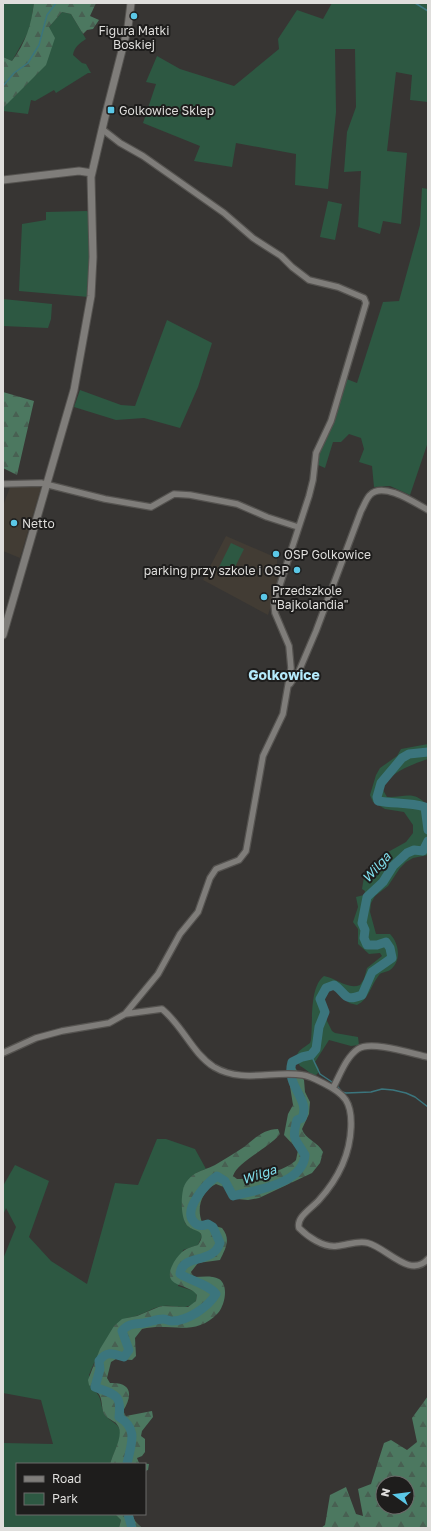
<svg xmlns="http://www.w3.org/2000/svg" width="431" height="1531" viewBox="0 0 431 1531" font-family="'Golos Text',sans-serif">
	<style>
		.built { fill: #423c34 }
		.green { fill: #2d5842 }
		.forest { fill: url(#forest-firs); fill-rule: evenodd }
		.lines { fill: none; stroke-linecap: round; stroke-linejoin: round }
		.stream { stroke: #3b757d; stroke-width: 1.5 }
		.river { stroke: #3b757d; stroke-width: 9 }
		.minor-casing { stroke: #555350; stroke-width: 8 }
		.tertiary-casing { stroke: #555350; stroke-width: 9 }
		.minor { stroke: #7f7d7a; stroke-width: 5.5 }
		.tertiary { stroke: #7f7d7a; stroke-width: 7 }
		.poi-dot { fill: #5bc8e7; stroke: #1e1d1c; stroke-width: 1.5 }
		.labels { text-anchor: middle; dominant-baseline: central; stroke-width: 4; stroke-linejoin: round; paint-order: stroke }
		.poi-label { font-size: 12px; fill: #dfdedc; stroke: #1e1d1c; text-anchor: start }
		.water-label { font-size: 13px; font-style: italic; fill: #80dfed; stroke: #1e1d1c }
		.quarter-label { font-size: 14px; font-weight: bold; fill: #b4eafb; stroke: #1e1d1c }
	</style>
	<defs>
		<pattern id="forest-firs" width="22" height="20" patternUnits="userSpaceOnUse"><rect width="22" height="20" fill="#4c7860"/><path d="M5 1l3.5 6h-7zM16 11l3.5 6h-7z" fill="#486052"/></pattern>
	</defs>
	<rect width="100%" height="100%" fill="#373533"/>
	<!-- built -->
	<path class="built" d="M33 485 41 488 20 558 3 551V506L10 487Z
		M226 536 277 558V565L283 569 268 615 203 580Z"/>
	<!-- green -->
	<path class="green" d="M3 3H34L30 29 12 61 3 57Z
		M332 3H428V102L410 100 412 75 396 72 387 151 407 153 401 224 383 221 380 234 358 227 361 171 344 172 347 132 356 107 355 49H335L336 112 328 189 295 185 296 154 236 143 232 167 194 161 200 146 143 123 156 84 146 82 157 56 180 69 234 86 279 49 278 39 297 10 323 19Z
		M62 12 71 14 86 39C80 43 74 47 73 55L82 63 86 64 91 73H88L56 93 54 90 35 101 31 100 28 114 3 111V108L49 27Z
		M422 188 428 189V442L410 495 390 486 374 487 372 466 359 462 364 449 361 438 349 434 341 442H333L325 468 316 464 317 453 344 378 357 383 383 302 399 301 420 225Z
		M328 201 342 204 335 240 320 237Z
		M87 211 90 214 92 250 89 297 19 291 22 224 46 220V212Z
		M3 299 52 304 51 319 48 328 3 326Z
		M167 320 212 343 198 387 180 428 144 418 116 420 74 407 80 390 121 405 135 406Z
		M231 543 244 549 230 577 217 571Z
		M428 744V759C413 764 387 773 383 790L387 797C405 798 413 789 428 806L423 822 428 826V855L413 858 406 862 400 868 388 886 375 896 371 903 370 912 376 934H390C399 943 402 961 390 970 387 972 381 972 379 975 371 985 369 999 357 1005L349 1003 335 987 331 988 323 1002 327 1013V1021L332 1031 335 1033 358 1037 359 1045 351 1046 329 1040 315 1062 319 1069 318 1073 315 1076C310 1074 305 1068 300 1066 292 1052 301 1050 310 1043L311 1040C313 1023 309 987 324 976 336 978 348 990 360 985L364 979 367 968 382 956 380 953 369 954 358 944V929L353 922 358 907 356 897 364 895 365 891 362 889 364 877C382 871 380 868 388 852L406 842 413 833V825L404 812 385 809 373 802 370 795 376 775 380 768 397 756 401 749Z
		M157 1139H166L195 1149 206 1169 196 1173 182 1200 185 1223 189 1227 199 1231 202 1236 198 1245 183 1250 178 1286 194 1291 197 1295 196 1301C186 1312 175 1304 163 1306 150 1308 140 1317 127 1318L94 1363 89 1375 92 1389C104 1396 99 1407 106 1416 112 1423 120 1423 121 1435 121 1439 112 1457 110 1464H17V1514H115L121 1520 119 1528H3V1443L53 1444 41 1400 3 1393V1259L16 1227 6 1208 3 1215V1186L15 1165 49 1181 29 1237 51 1261 87 1284 115 1183 138 1185Z"/>
	<!-- forest -->
	<path class="forest" d="M34 3H96L90 16 99 20 93 29 87 30 83 34 71 14 62 12 49 27 55 38 46 65 3 108V57L12 61C26 42 31 26 34 3Z
		M3 392 34 401 17 475 3 468Z
		M293 1065 304 1080 305 1092 310 1102 309 1114 302 1129C305 1139 318 1142 323 1152L320 1163 312 1173 259 1198 248 1200 237 1199 226 1188 216 1184C202 1190 196 1208 202 1222L222 1228C231 1239 226 1248 220 1260L198 1263 191 1272 194 1277C202 1277 211 1275 219 1279 229 1285 225 1305 218 1313 195 1338 170 1322 142 1329L135 1338 136 1356 132 1360 116 1359 111 1362 107 1378 110 1383C132 1382 133 1395 123 1411L126 1416 152 1411 153 1417 142 1431 141 1436 145 1439V1452L142 1456 137 1458 139 1463 149 1464 148 1470 145 1471V1464H110C113 1453 124 1435 118 1426 115 1420 108 1420 104 1414 101 1407 103 1399 98 1393 96 1390 91 1388 89 1385L88 1380 100 1349 114 1326 122 1319 137 1316 161 1306 188 1307 196 1301 197 1295C188 1282 159 1289 174 1262 181 1251 186 1248 198 1245 209 1228 192 1233 186 1224 181 1216 181 1199 183 1190 184 1184 188 1179 193 1175 200 1170 208 1169 215 1165 225 1159 235 1153 244 1147 255 1138 264 1129 278 1129L280 1134C268 1149 238 1161 233 1176L237 1179C252 1179 286 1171 296 1160L298 1150 284 1135 288 1114 293 1105 289 1080Z
		M428 1396V1528H321L325 1525 330 1495 346 1487 356 1514 363 1516 358 1489 371 1484 384 1443 391 1440 407 1450 417 1442 412 1418ZM383 1483H407V1507H383Z
		M115 1514H132L135 1521 142 1528H119L121 1520Z"/>
	<g class="lines">
		<!-- stream -->
		<path class="stream" d="M415 3 428 11
			M3 86 14 73 28 63 39 45 47 15 56 3
			M311 1055 320 1074 332 1082
			M337 1086 342 1092 346 1093 371 1092 382 1089 393 1090 406 1093 415 1097 428 1107"/>
		<!-- river -->
		<path class="river" d="M428 752 409 754 402 758 381 783 377 797 378 801C394 804 409 802 425 807L428 830
			M127 1464C131 1444 139 1429 119 1417 122 1393 114 1395 95 1387L100 1369 99 1361C107 1350 113 1354 124 1357L129 1350 122 1331C128 1323 135 1324 144 1323 150 1322 157 1319 163 1319 166 1319 169 1321 172 1321 188 1321 208 1307 216 1294 209 1285 190 1280 180 1274 182 1253 213 1265 220 1243L213 1227 208 1224C203 1226 198 1227 194 1222 182 1209 207 1183 217 1176L225 1181 233 1196C256 1190 303 1184 305 1155 296 1139 291 1141 297 1120L302 1118C311 1099 285 1087 292 1062L302 1057 311 1055 316 1049 319 1027 325 1012 320 999 326 988 334 985C346 992 343 1003 362 995L372 972 392 958 390 948 386 942 377 945H367L364 938 365 930 362 923 367 897 383 882 393 866 407 853 414 850 423 851 428 841
			M128 1514 132 1528"/>
		<defs>
			<path id="minor" d="M3 484 41 483 105 499 151 507 174 494 190 495 237 504 267 517 298 527
				M290 684 299 671 316 631 361 511C364 506 366 499 370 495 383 481 415 503 428 510
				M125 1014 162 1009C183 1026 192 1053 214 1067 243 1084 273 1070 303 1075 310 1076 317 1080 323 1083 345 1094 352 1102 351 1127 350 1156 338 1179 319 1200 312 1208 296 1217 299 1228 308 1237 324 1248 337 1246 348 1245 358 1240 368 1243 387 1248 410 1279 428 1259
				M3 1053 36 1038 62 1031 109 1023 125 1014 158 974 180 934 198 912 210 878 216 869 239 860 246 851 263 756 283 714 291 668 289 646 275 613 274 603 309 496 313 480 316 453 331 421 366 303 364 298 338 287 309 280 292 267 281 256 253 238 224 213 143 156 120 143 102 129
				M333 1088C340 1075 346 1057 358 1049 371 1040 413 1054 428 1057"/>
			<path id="tertiary" d="M3 180 79 171 92 173
				M3 635 74 390 91 296 93 257 91 177 105 117 128 27 131 3"/>
		</defs>
		<!-- minor casing -->
		<use href="#minor" class="minor-casing"/>
		<!-- tertiary casing -->
		<use href="#tertiary" class="tertiary-casing"/>
		<!-- minor -->
		<use href="#minor" class="minor"/>
		<!-- tertiary -->
		<use href="#tertiary" class="tertiary"/>
	</g>
	<!-- markers -->
	<g class="poi-dot">
		<circle cx="134" cy="16" r="4"/>
		<rect x="107" y="106" width="8" height="8" rx="2"/>
		<circle cx="14" cy="523" r="4"/>
		<circle cx="276" cy="554" r="4"/>
		<circle cx="297" cy="570" r="4"/>
		<circle cx="264" cy="597" r="4"/>
	</g>
	<g class="labels">
		<!-- poi labels -->
		<g class="poi-label">
			<text x="134" y="30" text-anchor="middle">Figura Matki<tspan x="134" dy="14">Boskiej</tspan></text>
			<text x="119" y="110">Golkowice Sklep</text>
			<text x="22" y="523">Netto</text>
			<text x="284" y="554">OSP Golkowice</text>
			<text x="289" y="570" text-anchor="end">parking przy szkole i OSP</text>
			<text x="272" y="590">Przedszkole<tspan x="272" dy="14">"Bajkolandia"</tspan></text>
		</g>
		<!-- water labels -->
		<g class="water-label">
			<text transform="translate(376 867) rotate(-48)">Wilga</text>
			<text transform="translate(259 1174) rotate(-18)">Wilga</text>
		</g>
		<!-- quarter labels -->
		<g class="quarter-label">
			<text x="284" y="674">Golkowice</text>
		</g>
	</g>
	<!-- border -->
	<rect width="431" height="1531" fill="none" stroke="#dfdedc" stroke-width="8"/>
	<!-- legend -->
	<rect x="16" y="1463" width="130" height="52" fill="#1e1d1c" stroke="#6b6a69"/>
	<rect x="24" y="1476" width="20" height="6" fill="#7f7d7a" stroke="#6b6a69"/>
	<text x="52" y="1483" font-size="12" fill="#dfdedc">Road</text>
	<rect x="24" y="1493" width="20" height="12" fill="#2d5842" stroke="#6b6a69"/>
	<text x="52" y="1503" font-size="12" fill="#dfdedc">Park</text>
	<!-- north arrow -->
	<g transform="translate(395 1495) rotate(284)"><circle r="19" fill="#1e1d1c" stroke="#6b6a69"/>
	<path d="M0-3L7 15L0 10L-7 15Z" fill="#5bc8e7"/>
	<text y="-6" font-size="11" font-weight="bold" text-anchor="middle" fill="#dfdedc">N</text>
	</g>
</svg>
